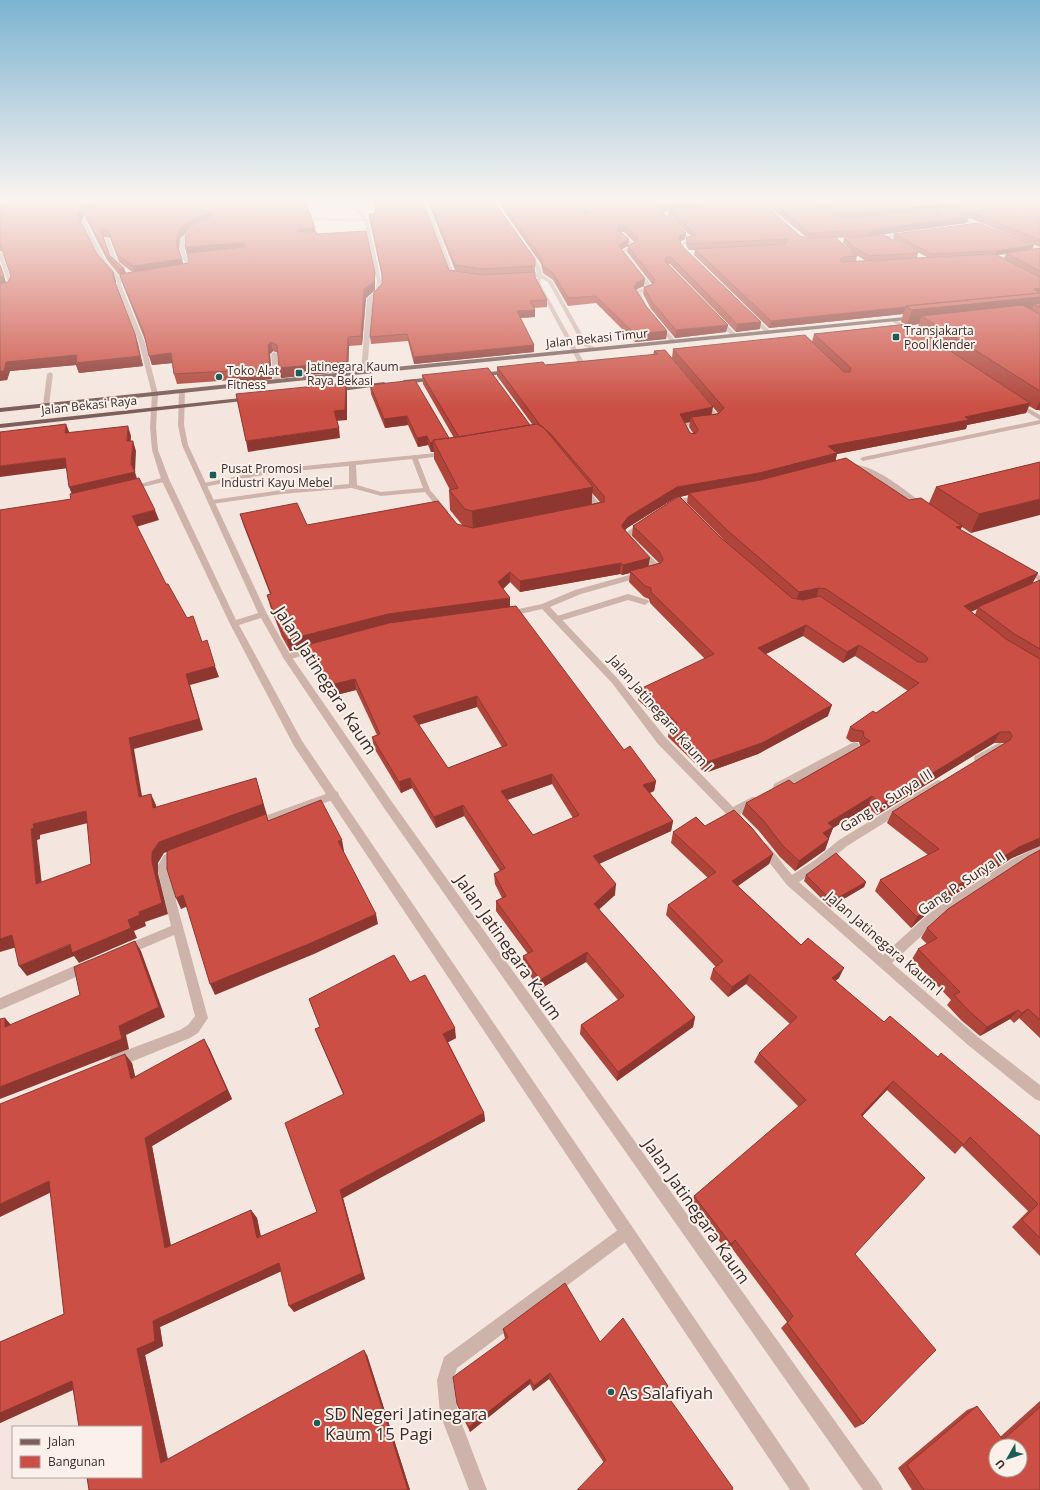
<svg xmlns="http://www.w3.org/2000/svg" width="1040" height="1490" viewBox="0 0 1040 1490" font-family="'Open Sans',sans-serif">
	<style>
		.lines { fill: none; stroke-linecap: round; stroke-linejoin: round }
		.service { fill: #cdb3a9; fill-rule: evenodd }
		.minor { fill: #cdb3a9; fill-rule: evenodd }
		.tertiary { fill: #cdb3a9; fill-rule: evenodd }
		.primary { fill: #7c5f59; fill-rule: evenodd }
		.wall { fill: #af443a; fill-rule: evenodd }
		.shaded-wall { fill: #8e3730 }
		.building { fill: #cb4f44; stroke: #8e3730; fill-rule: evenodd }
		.poi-dot { fill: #1c5d57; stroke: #fbf1ea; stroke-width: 1.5 }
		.labels { text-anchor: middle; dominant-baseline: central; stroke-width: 4; stroke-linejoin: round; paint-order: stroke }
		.far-poi-label { font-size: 12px; fill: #392b29; stroke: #fbf1ea; text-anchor: start }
		.far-street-label { font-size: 12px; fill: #392b29; stroke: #fbf1ea }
		.street-label { font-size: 14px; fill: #392b29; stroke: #fbf1ea }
		.near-street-label { font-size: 17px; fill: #392b29; stroke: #fbf1ea }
		.near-poi-label { font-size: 17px; fill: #392b29; stroke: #fbf1ea; text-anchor: start }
	</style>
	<rect width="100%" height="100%" fill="#f4e6de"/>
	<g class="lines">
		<!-- service -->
		<path class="service" d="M308 218 366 219 368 220 366 221 310 220Z
			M195 227 199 228 187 234C180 244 187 257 191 267L190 270 179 272V270L187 267C182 258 174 241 183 232 186 230 192 229 195 227Z
			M105 238 109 239 118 264 124 269V271H120L114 264Z
			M891 319H895L915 332 910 333 891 321Z
			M274 352 277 354 280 381 277 383 274 381 271 354Z
			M50 372 53 374 49 405 46 407 43 405 47 374Z
			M1016 401 1040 415V420L1014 404V402Z
			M1040 420V424L863 461 860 459 863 457Z
			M446 452 448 453V455L418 459 430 490 449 512 445 514H442L425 492 381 496 352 488 282 494 212 504 208 502 212 500 282 490 349 484V466L273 473 204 487 200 485 204 483 273 469ZM412 459 423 488 381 492 357 485 356 465Z
			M580 487H586L602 507V511L590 512V508H594L579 489Z
			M628 594 648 600 649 602 645 605 628 600 557 622 553 619 554 617Z"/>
		<!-- minor -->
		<path class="minor" d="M113 200H117L88 218 86 223 106 261 122 280 121 285 145 343 158 394 155 396 152 394 139 343 117 285V280L101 261 82 223 85 216Z
			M347 200H351L368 220 381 281V291L373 298 367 372 364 374 361 372 367 298 376 291 377 281 364 220Z
			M422 200H426L454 273 462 276V278L450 274Z
			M933 205 986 227V228L982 229 932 207Z
			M673 225H677L693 240 684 245 685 249 691 256H687L681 249 680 244 688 240 673 227Z
			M619 233H623L636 246 625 252 653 287 651 290 641 293 646 305H642L635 293 637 290 647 287 620 252 631 246 619 235Z
			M908 233 906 235 874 239 872 238Z
			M526 250H530L540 266 542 274 552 281 587 343 597 349 592 350 583 345 548 282 541 278 540 283 585 364 584 365 579 364 536 283 537 277H522L520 276 537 274 535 266Z
			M1040 251V253L988 260 986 259Z
			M0 252 2 253 13 285 11 289 0 292V288L7 287 9 285 0 260Z
			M750 316H754L770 331V333H766L750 318Z
			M715 317H719L736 334V336H732L715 319Z
			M657 324H661L675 340V342H671L657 326Z
			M703 399 705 400 721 419 718 421 687 426 691 434 686 435 680 425 682 423 714 418 700 401Z
			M845 463C870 464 890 479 909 493 915 498 922 502 927 507L923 509H920L873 475 854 467 843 466V464Z
			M165 477H168V481L130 490 126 488Z
			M701 496 705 498 704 500 681 503 671 508 667 506 676 499Z
			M641 521H644L648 523 631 536 657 563 660 570 659 572 581 594 550 607 618 679 666 738 733 807 752 797H760L761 800 760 803 740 814 744 820 743 823 739 824 735 823 658 744 612 683 542 609 508 617 504 614 505 612 542 604 575 590 651 569 622 536Z
			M1022 568H1028L1040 576V581L1022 572Z
			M320 645 323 646 324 648 323 650 287 660 282 657 284 655Z
			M854 742 858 743 859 746 858 749 782 790H774L773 787 774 784Z
			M999 743 1003 744 1004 747 1003 750 983 762H975L974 759 975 756Z
			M938 780 942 781 943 784 942 787 847 846 823 866 799 882 883 955 933 910 1013 859 1040 846V855L1021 865 941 918 892 963 978 1037 1040 1085V1101L1035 1099 968 1045 787 885 757 847 759 844 763 843 767 844 792 875 815 860 839 840Z
			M334 791 338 792 339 795 338 798 255 828 251 827 250 824 251 821Z
			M179 849 183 850 185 853C181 860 171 858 169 867L177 905 208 1018 198 1033 190 1038 116 1068 111 1066 109 1061 111 1056 180 1030 188 1025 195 1016 174 935 127 955 123 954 121 950 123 946 171 926 157 867 164 855Z
			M88 960 92 962 94 966 92 970 0 1010V998Z
			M627 1224 632 1227 635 1232 632 1237 457 1368 453 1380 458 1414 487 1490H469L440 1414 437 1380 444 1357 622 1227Z"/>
		<!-- tertiary -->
		<path class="tertiary" d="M182 389 185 391 184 425 188 445 267 614 291 656 392 802 880 1484 883 1490H863L384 808 284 659 261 618 239 625 302 741 807 1484 810 1490H790L294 746 230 624 161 479 152 450 150 427 152 394 155 392 158 394 156 427 158 450 169 479 236 620 258 613 182 445 178 425 179 391Z"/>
		<!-- primary -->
		<path class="primary" d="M915 316 917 317V319L364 374 0 412V408L364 370Z
			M511 370 514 372 513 373 479 377 476 375 479 373Z
			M435 377 438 379 437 380 404 384 401 382 404 380Z
			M384 382 387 384 386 385 334 392 331 390 334 388Z
			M250 397 253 399 252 400 0 428V424Z"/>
	</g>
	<!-- wall -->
	<path class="wall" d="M0 200H305L309 214 316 232 317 234 375 281V290L366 298 362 345 349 346 348 371 281 378 278 353 273 351 270 354 272 379 234 383 233 380 177 384 174 374 172 363 152 365 145 340 123 285 120 276 107 260 88 223 85 215 86 214 84 215 81 222 97 254 113 272 116 281V284L138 343 143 366 79 373 76 365 10 371 7 380 6 282H8L11 276 3 252 1 251H0ZM95 202H103L96 206ZM186 233 185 247 189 262 188 263 183 264 179 249 180 238ZM104 237 110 238 119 262 132 272 126 273 124 268 110 256 104 238Z
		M427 200H493L535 266V278L547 300V307L534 308 535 310V317L520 318 534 345V352L414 364 408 341 371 344 370 337 382 284V277L370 221 369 214H375L449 270H455Z
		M496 200H572L584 213 575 200H1040V247L969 218 967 223 873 236 918 253 917 258 927 257 893 239 894 234 1033 249 1040 248V411L1039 410H1036L1029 406 1026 413 967 425 966 429 837 454 835 461 909 500 929 503 936 487 1040 462 971 533 962 527 960 530 1038 573 1032 584 1040 580V846L1012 858 932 909 911 928 875 891 880 880 928 855 887 823 892 812 1004 744V743H994L877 815 867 807 833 828 829 838 825 850 795 871 780 857 759 831 742 814 746 803 794 784 860 746 859 742H851L846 738 850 727 876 713 908 691 855 656 843 663 803 636 766 654 828 716 758 754 705 773 668 737 669 728 638 700 640 689 705 659 650 603 649 599 644 597 629 582 630 573 622 575 620 574 520 592 510 582 503 589 510 607 624 750 656 781 654 791 650 793 673 821 671 831 599 864 615 895 599 909 695 1017 693 1027 617 1081 580 1034 581 1025 618 1000 586 962 540 989 523 966V956L528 954 496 911V901L502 898 495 884 494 874 500 871 464 816 436 828 412 788 401 793 374 748 372 737 377 735 356 690 328 697 317 668 315 669 309 656 307 646 290 651 282 637 270 606 267 595 270 594 243 524 240 514 307 525 457 524 463 526 450 510 449 490H450L434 459V452H431L428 445 418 447 408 425 385 428 371 394 370 385 449 438H454L423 384 422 375 530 425 532 424 497 376V367L545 365 653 355 654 351 665 350 712 415 718 413 672 358 673 349 812 342 814 334 905 324 901 322 903 314 769 328 694 255 695 250H689L686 245V238L691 236 668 216 669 211 663 212 686 233 685 239 680 242 681 245 760 329 736 332 670 264H667L728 325 726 332 675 338 651 309 643 294 644 287 652 284 627 252 628 246 622 249 644 286 637 289 636 290 646 306 667 331 666 339 635 342 596 303 568 306 553 280 543 273 541 264ZM760 200 762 201 806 237 800 236ZM944 208 948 210H939L940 209ZM621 232H624L634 242 628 246 629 239ZM852 237 844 238 843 243 853 253 866 261H856L857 256 849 250 836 238ZM1001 254H1006L1004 259 997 255ZM919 324 917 329 911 325ZM690 422 689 427 693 433H690L685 423ZM592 493 600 502 592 504ZM688 495 687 503 726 542 768 578 720 537 680 497ZM678 497 633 526 632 536 659 563 649 566 625 530 627 528 675 498ZM977 609 975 615 971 612ZM477 707 502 747 448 768 419 725ZM552 784 573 818 533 835 507 800Z
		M705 826 773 854 769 864 738 886 801 945 839 978 835 981 884 1022 938 1057 1040 1136V1256L1012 1227 1028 1211 962 1146 955 1154 887 1090 862 1116 855 1254 863 1424 855 1428 781 1328 787 1322 731 1247 727 1251 691 1204 694 1196 799 1107 754 1062 759 1053 790 1024 746 984 728 997 710 979 713 969 716 967 666 915 668 905 708 878 671 843 673 832Z
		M1040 850V1038L1019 1018 1014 1023 1010 1019 980 1036 961 1020 947 1005 951 1000 912 959 918 949 927 944 921 938 927 928Z
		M806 875 866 882 864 887 830 907 804 881Z
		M410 982 456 1038 448 1042 484 1113 485 1121 343 1198 365 1279 294 1312 281 1271 160 1327 163 1346 145 1355 168 1459 367 1355 410 1490H89L73 1389 0 1423V1342L64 1314 132 1063 135 1077 209 1048 232 1099 152 1146 171 1245 251 1210 257 1218 261 1236 317 1212 343 1094 319 1039 315 1029 320 1027 309 999Z
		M503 1329 600 1342 664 1392 604 1463 549 1379 533 1391 530 1384 470 1432 459 1409 457 1404 505 1338 504 1335Z
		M1040 1401V1490H912L898 1468 967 1410 977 1406 1000 1437Z"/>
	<!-- shaded-wall -->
	<path class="shaded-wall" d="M34 200H111L107 202H95L97 207 84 215 81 224 78 216 82 207 0 210V202Z
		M715 200H753V201L669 210V211L659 213 658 208 659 206Z
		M896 200H981L945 202 944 208 940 209 939 211 843 219 845 213 894 206Z
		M309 209 310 217 305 212Z
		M208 213 210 221 190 229 180 238 178 251 176 243 179 230 188 221Z
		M969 217 967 223 869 236 870 230Z
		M315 228 316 235 297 232 298 229Z
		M102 229 104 237V238L101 231Z
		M686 233 685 239 679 242V236Z
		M629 239 628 246 619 251 620 244Z
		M243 243 245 251 187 255 185 247Z
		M1034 245 1032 250 1006 253V254L994 256 996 251Z
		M182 259 184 267 135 274 133 266Z
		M0 264 7 285 0 287Z
		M124 268 127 276 122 277 119 269Z
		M113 272 116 281V286L113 277Z
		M375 273V290L366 298 362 345 361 336 364 289Z
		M645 279 644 286 637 289 634 294V287L637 282Z
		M1040 288V307L1034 304 1030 313 921 316 919 324 907 326 912 310Z
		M906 307 903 314 769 328 771 321Z
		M535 310V317L517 318V311Z
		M761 322 760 329 736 332 737 324Z
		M728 325 726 332 675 338 676 330Z
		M667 331 666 339 635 342V334Z
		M135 334 143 366 79 373 76 365 10 371 7 380 0 381V371L6 362Z
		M348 337 349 346 348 371 281 378 279 368Z
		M271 342 273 351 270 354 272 379 234 383 232 373Z
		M534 345V352L414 364V357Z
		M171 353 173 363 152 365 149 356Z
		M346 383 347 392V420L336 421 334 411Z
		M1040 401V407L1039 410H1036Z
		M1030 403 1026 413 967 425 966 429 837 454 835 463 757 484 689 493 688 495 675 498 627 528 621 535 622 525 628 517 677 487 828 446Z
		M713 407 711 417H691L690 422 679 424 680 414Z
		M407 416 408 425 385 428 384 419Z
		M66 424 70 434 65 433Z
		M128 426 131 436 130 451 127 441Z
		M339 428 340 438 248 452 246 441Z
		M427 436 428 445 418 447 417 438Z
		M133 441 136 451 135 472 138 482 73 497 69 487 131 464Z
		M433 442 434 452H431L430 443Z
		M65 458 69 468 0 477V466Z
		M593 487 591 507 473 531 472 511Z
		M1040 499V515L971 533 979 514Z
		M155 510 159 520 136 527 132 516Z
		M962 526 958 536 956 527Z
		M650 558 648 568 630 571V573L622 575 623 565Z
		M621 563 620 574 520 592V581Z
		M510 572V582L499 593 498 582Z
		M1038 573 1032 584 978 607 977 609 959 617 964 606Z
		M819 588 816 599 796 602 799 592Z
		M510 598V608L390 625 290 651 287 640 388 614Z
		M806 625 803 636 755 659 758 648Z
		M859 645 855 656 843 663 847 652Z
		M312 658H314L317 668 315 669Z
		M215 666 219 677 190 685 203 730 134 749 144 808 139 797 129 738 186 674Z
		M355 679 356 690 328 697 326 686Z
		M477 696V707L414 726 413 716Z
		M832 705 828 716 758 754 705 773 707 762Z
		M1000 732 994 743 877 815 882 804Z
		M552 774V784L501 802V791Z
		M256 778 267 815 164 853 158 863V873L168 914 145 922 146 926 134 931 137 938 79 963 74 956 27 976 19 966 128 920 152 862V852L159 842Z
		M410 778 412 788 401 793 399 782Z
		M656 781 654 791 642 796 643 785Z
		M151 794 156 805 158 819 153 808Z
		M872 796 867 807 833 828 829 838 819 844 828 823Z
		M463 805 464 816 436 828 434 817Z
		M86 811 92 822 40 835V839L37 840 43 894 36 884 31 829 33 824Z
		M673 821 671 831 592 867 593 856Z
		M1040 838V846L1012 858 932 909 911 928 917 917 938 898 1019 847Z
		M829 839 825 850 795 871 799 861Z
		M342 840 344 851 340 852 338 841Z
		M773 854 769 864 729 892 732 881Z
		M866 882 864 887 830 907 832 901Z
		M616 884 615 895 593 915 594 904Z
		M183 895 188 906 181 909 176 898Z
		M376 914 378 924 314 954 215 995 210 984Z
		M12 935 20 946 0 952V939Z
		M135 941 141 951 165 1017 126 1035 129 1049 0 1099V1087L119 1026Z
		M587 952 586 962 540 989V980Z
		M844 968 839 978 827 988 832 978Z
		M750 974 746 984 728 997 732 987Z
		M1028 1009 1014 1023 1022 1013Z
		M1018 1010 1010 1019 980 1036 987 1027Z
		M695 1017 693 1027 617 1081 618 1072Z
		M5 1018 13 1027H5Z
		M455 1028 456 1038 445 1044 443 1034Z
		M204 1039 209 1048 232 1099 152 1146 172 1254 165 1248 145 1138Z
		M125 1054 132 1063 138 1088 131 1079Z
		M893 1081 887 1090 855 1124 861 1115Z
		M484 1113 485 1121 343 1198 365 1279 294 1312 289 1306 340 1190Z
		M49 1181 58 1189 0 1217V1204Z
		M251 1210 257 1218 262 1245 257 1238Z
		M735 1240 731 1247 727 1251 731 1244Z
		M279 1263 284 1270 160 1327 163 1346 145 1355 169 1466 161 1463 137 1349 153 1321Z
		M364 1350 367 1355 410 1490H408Z
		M550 1373 549 1379 533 1391 534 1386Z
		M530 1379V1384L470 1432 469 1427Z
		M72 1381 82 1386 0 1423V1413Z"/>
	<!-- building -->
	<path class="building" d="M0 200H34L0 202Z
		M95 200 82 207 78 216 97 254 113 272V277L135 334 140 356 76 363 77 355 6 362 4 371H0V284L8 282 11 276 0 244V207Z
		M106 200H305L309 209 305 212 310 214 315 228 298 229 297 232H316L317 234 366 231 375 273 374 282 364 289 361 336 348 337 347 362 279 368 277 345 271 342 268 345 270 369 232 373 231 371 174 374 171 353 149 356 144 333 120 276 121 274 188 263 189 261 187 253 245 247 246 246 243 243 185 247 186 230 192 225 211 218V215L208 213 188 221 179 230 176 243 182 259 133 266 117 254 108 231 102 229 101 231 110 256 124 268 119 269 105 252 85 215 87 211Z
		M376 200H422L449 270 482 275 535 272V277L547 300 530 301 535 310 517 311 534 345 414 357 407 334 370 337 374 292 382 284V274L369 214H375Z
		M429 200H493L535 259V266L482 269 455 265Z
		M500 200H572L584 213 589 212 579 200H715L659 206 658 208 686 233 679 236 681 245 761 322 737 324 671 257H666L665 261 728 325 676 330 652 302 644 287 652 285 655 280 628 246 637 241 638 238 625 226 619 225 618 230 629 239 620 244 619 246 645 279 637 282 634 287 646 306 667 331 635 334 596 296 568 298 553 273 543 266 541 258Z
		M760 200 800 236 808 238 835 237 849 250 857 256 844 257 840 260 842 262 995 254 1040 277V288L1034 289 1040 293 906 306V307L771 321 695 249 785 244 788 239 689 244 686 238 694 235 695 233 669 210Z
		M769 200H804L819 208 844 218 950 209 969 217 870 230 810 233Z
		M815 200H883L895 205 955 200H1040V240L945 202 941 203V205L845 213 822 204Z
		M978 223 1034 245 996 251 931 254 894 234Z
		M884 235 918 253 869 256 854 247 844 238Z
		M1040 248V271L1006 253Z
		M0 265 4 276 0 277Z
		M1040 293V297L912 310 906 306Z
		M1040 303V307L1034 304Z
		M1022 305 1040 314V391L921 316Z
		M909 324 1030 403 965 417 969 420 828 446 837 453 759 473 677 487 628 517 622 525V527L650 558 623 565 621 563 520 581 510 572 498 582 510 598 388 614 287 640 279 626 267 595 271 594 240 514 297 503 307 525 438 501 457 524 473 528 604 502V496L550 433 546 430 544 428 540 425 497 367 543 362 545 365 658 354 654 351 665 350 713 407 680 414 690 433 695 434 698 430 691 417 718 414 724 408 673 349 805 335 844 372H850L851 368 814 334Z
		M488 368 530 425 459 437 422 375Z
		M415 380 449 438 433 440V442L430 443 427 436 417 438 407 416 384 419 370 385Z
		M346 383 345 410 334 411 339 428 246 441 236 394Z
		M66 424 65 433 128 426 127 441H133L131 464 135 472 69 487 65 458 0 466V432Z
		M537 424 544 428 593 487 472 511 465 509 449 490 458 488 433 440 457 437Z
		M846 458 909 500 921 498 962 526 956 527 1038 573 964 606 1006 639 1040 659V838L1019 847 938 898 917 917 880 880 939 849 892 812 1010 740 1012 736 1010 732H1000L882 804 872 796 828 823 833 827 823 833 829 839 799 861 783 846 763 820 746 803 789 780 794 784 870 741 864 737 863 731 855 730 850 727 873 711 876 713 919 683 859 645 847 652 806 625 758 648 832 705 762 743 707 762 669 726 677 723 640 689 714 654 651 592V588L645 586 630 571 661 563 663 559 659 551 633 526 679 496 720 537 792 598 803 600 820 596 918 662H926L928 659 926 656 826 589 819 588 799 592 728 531 689 493 760 480Z
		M1040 462V499L979 514 936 487Z
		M139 478 155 510 132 516 166 584H168L187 618 193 616 202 642 207 640 215 666 186 674 199 719 129 738 139 797 151 794 153 808 256 778 263 804 159 842 152 852V862L162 903 139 912 140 915 128 920 131 928 72 953 70 944 19 966 12 935 0 939V510L71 499 70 494ZM86 811 91 864 36 884 31 829 34 828 33 824Z
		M1040 580V649L1013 633 978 607Z
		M516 606 624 750 630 746 656 781 643 785 673 821 593 856 616 884 594 904 695 1017 618 1072 581 1025 624 996 587 952 540 980 523 956 533 951 496 901 506 896 494 874 505 868 463 805 434 817 410 778 399 782 372 737 380 734 355 679 326 686 314 658H312L307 645 389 623ZM477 696 507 745 448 768 413 716ZM552 774 579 815 533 835 501 791Z
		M321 800 342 840 338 841 376 914 311 943 210 984 183 895 176 898 167 869V852L169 850 266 814 268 821Z
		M734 810 752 828 773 854 732 881 801 945 808 938 844 968 832 978 884 1022 890 1016 938 1057 941 1053 1040 1136V1238L1022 1220 1038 1204 970 1137 964 1145 893 1081 861 1115 925 1178 855 1254 936 1350 863 1424 787 1323 793 1316 735 1240 731 1244 694 1196 806 1100 759 1053 797 1017 750 974 732 987 713 969 723 961 668 905 716 872 673 832 696 817 705 826Z
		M1040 850V1020L1028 1009 1022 1013 1018 1010 987 1027 968 1010 954 995 960 992 918 949 937 938 927 928 948 909 1029 856Z
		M836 853 866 882 832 901 806 875Z
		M135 941 159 1007 119 1026 122 1039 0 1087V1019L5 1018V1027L80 995 74 967Z
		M394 955 410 982 425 975 455 1028 443 1034 484 1113 340 1190 362 1273 289 1306 279 1263 153 1321 155 1341 137 1349 161 1463 364 1350 408 1490H89L87 1477H141V1427H79L72 1381 0 1413V1342L64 1314 49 1181 0 1204V1104L125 1054 131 1079 204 1039 227 1090 145 1138 165 1248 251 1210 257 1238 317 1212 285 1123 344 1094 315 1029 320 1027 309 999Z
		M565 1283 600 1342 623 1318 668 1386 664 1391 733 1488 732 1490H577L606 1460 550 1373 534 1386 530 1379 469 1427 457 1404 453 1377 508 1337 503 1329Z
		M977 1406 1003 1440 1040 1407V1490H924L907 1465ZM996 1446H1020V1470H996Z"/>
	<!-- sky -->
	<linearGradient id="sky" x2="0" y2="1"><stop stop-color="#7cb3d0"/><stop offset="0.49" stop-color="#faf4f0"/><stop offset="1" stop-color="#faf4f0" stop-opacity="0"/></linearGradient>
	<rect width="1040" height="408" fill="url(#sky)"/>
	<!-- markers -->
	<g class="poi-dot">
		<rect x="892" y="333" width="8" height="8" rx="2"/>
		<rect x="295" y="369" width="8" height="8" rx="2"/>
		<circle cx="219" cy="377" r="4"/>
		<rect x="209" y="471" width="8" height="8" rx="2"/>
		<circle cx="611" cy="1392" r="4"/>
		<circle cx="317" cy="1423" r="4"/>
	</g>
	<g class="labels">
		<!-- far-poi labels -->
		<g class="far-poi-label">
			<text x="904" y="330">Transjakarta<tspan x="904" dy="14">Pool Klender</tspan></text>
			<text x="307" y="366">Jatinegara Kaum<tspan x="307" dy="14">Raya Bekasi</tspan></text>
			<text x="227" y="370">Toko Alat<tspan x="227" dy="14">Fitness</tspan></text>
			<text x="221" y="468">Pusat Promosi<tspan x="221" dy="14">Industri Kayu Mebel</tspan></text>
		</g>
		<!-- far-street labels -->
		<g class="far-street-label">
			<text transform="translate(597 338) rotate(-6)">Jalan Bekasi Timur</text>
			<text transform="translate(89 405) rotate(-6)">Jalan Bekasi Raya</text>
		</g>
		<!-- street labels -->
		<g class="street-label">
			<text transform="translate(661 713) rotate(49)">Jalan Jatinegara Kaum I</text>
			<text transform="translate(886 800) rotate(-32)">Gang P. Surya III</text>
			<text transform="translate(961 883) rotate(-34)">Gang P. Surya II</text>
			<text transform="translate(885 943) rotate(41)">Jalan Jatinegara Kaum I</text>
		</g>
		<!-- near-street labels -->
		<g class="near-street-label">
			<text transform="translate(326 680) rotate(57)">Jalan Jatinegara Kaum</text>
			<text transform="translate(509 947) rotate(55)">Jalan Jatinegara Kaum</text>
			<text transform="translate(697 1211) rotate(55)">Jalan Jatinegara Kaum</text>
		</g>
		<!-- near-poi labels -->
		<g class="near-poi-label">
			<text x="619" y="1392">As Salafiyah</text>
			<text x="325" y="1413">SD Negeri Jatinegara<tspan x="325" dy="20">Kaum 15 Pagi</tspan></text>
		</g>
	</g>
	<!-- legend -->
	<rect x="12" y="1426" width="130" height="52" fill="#fbf1ea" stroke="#ada29d"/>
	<rect x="20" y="1439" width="20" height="6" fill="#7c5f59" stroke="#ada29d"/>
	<text x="48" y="1446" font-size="12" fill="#392b29">Jalan</text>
	<rect x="20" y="1456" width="20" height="12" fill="#cb4f44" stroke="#ada29d"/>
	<text x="48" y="1466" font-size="12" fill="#392b29">Bangunan</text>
	<!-- north arrow -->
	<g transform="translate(1008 1458) rotate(231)"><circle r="19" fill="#fbf1ea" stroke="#ada29d"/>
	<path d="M0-3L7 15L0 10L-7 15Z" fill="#1c5d57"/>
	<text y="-6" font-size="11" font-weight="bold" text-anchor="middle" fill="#392b29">U</text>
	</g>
</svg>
